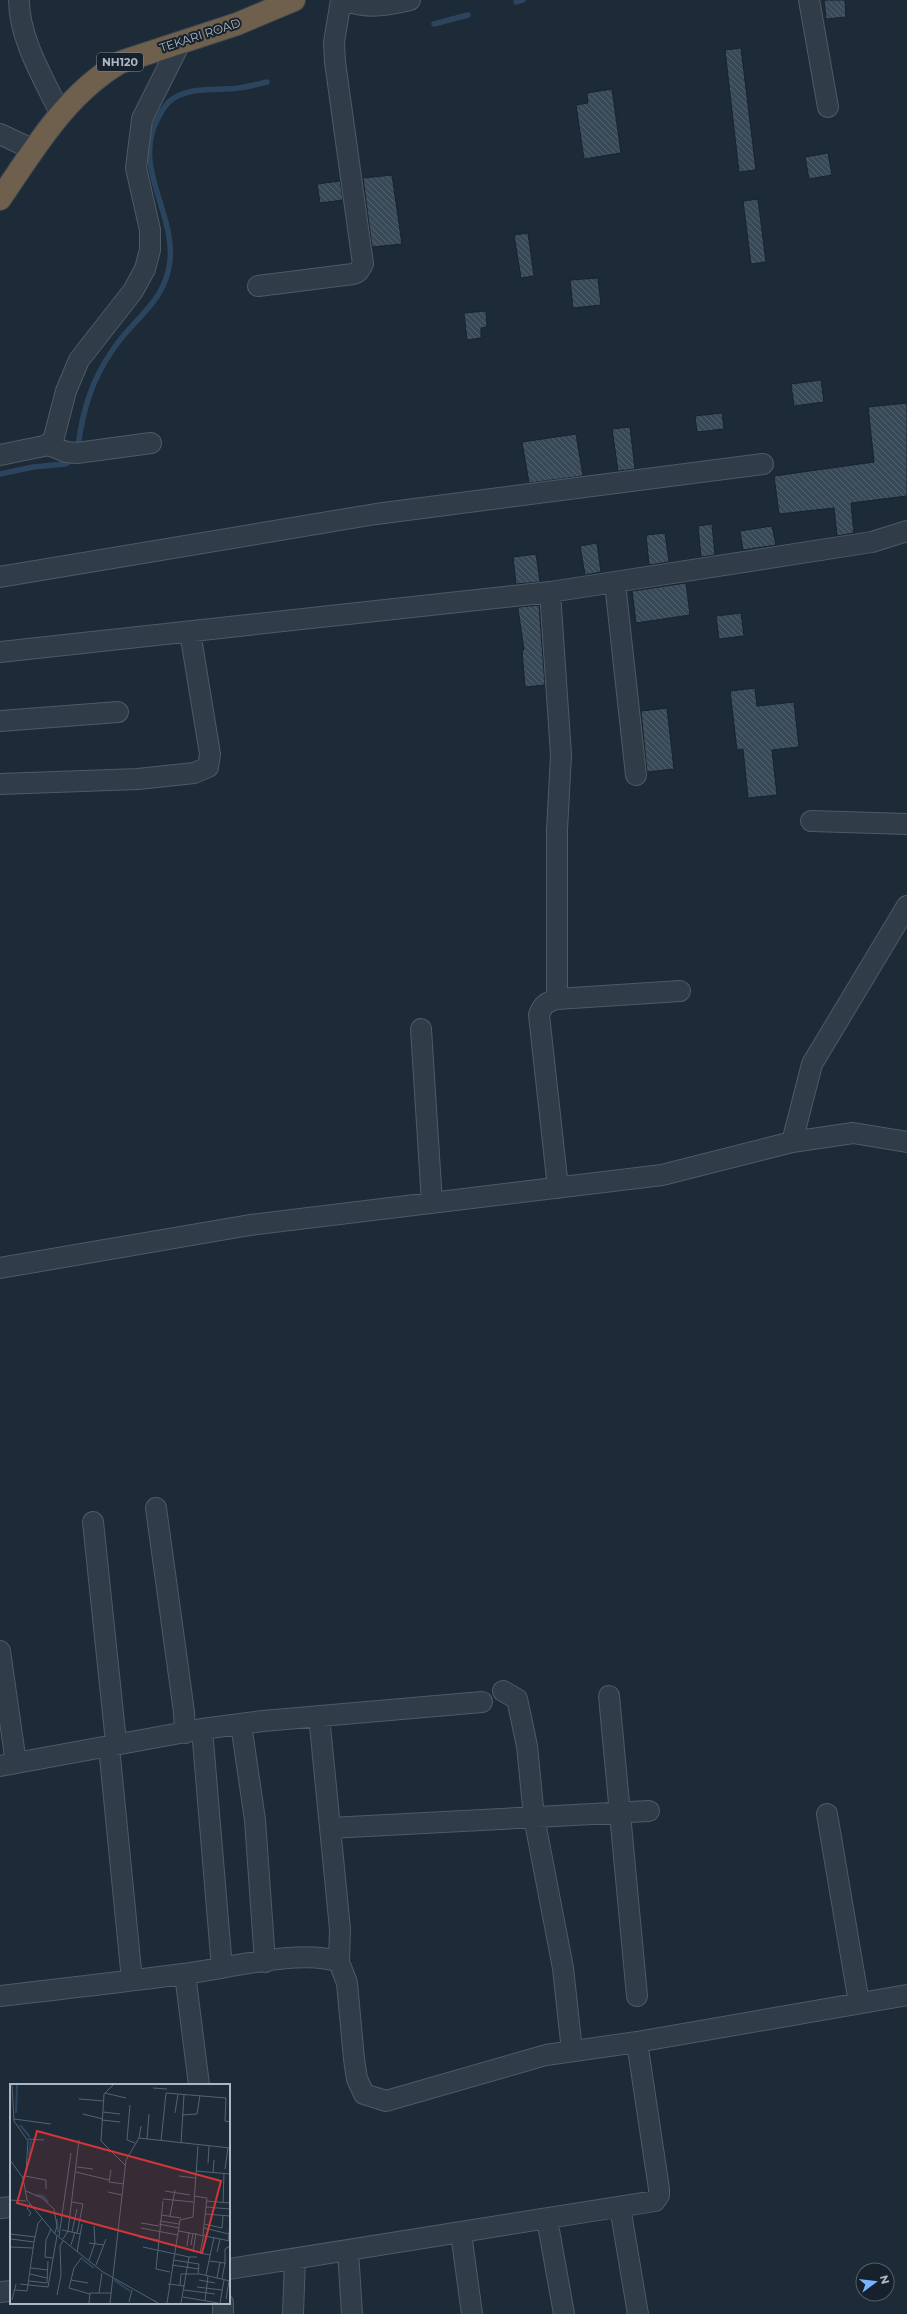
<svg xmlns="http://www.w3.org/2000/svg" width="907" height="2314" viewBox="0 0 907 2314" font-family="Montserrat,sans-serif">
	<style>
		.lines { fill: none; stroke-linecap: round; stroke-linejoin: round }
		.stream { stroke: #2c455f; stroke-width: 5.5 }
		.building { fill: url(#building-back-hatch); stroke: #18232e }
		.minor-casing { stroke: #4e5a66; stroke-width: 22 }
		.highway-casing { stroke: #3b4752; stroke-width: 24 }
		.minor { stroke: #303c48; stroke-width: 20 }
		.highway { stroke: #6f5f4d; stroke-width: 22 }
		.labels { text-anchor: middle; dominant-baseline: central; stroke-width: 4; stroke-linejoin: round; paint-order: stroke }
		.shield { fill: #16212c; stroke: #7e8a97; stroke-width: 1 }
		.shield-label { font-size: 11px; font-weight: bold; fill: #aab7c5 }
		.street-label { font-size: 12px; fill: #aab7c5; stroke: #16212c }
		.inset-river { fill: none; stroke: #2c455f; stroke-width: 2 }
		.inset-road { fill: none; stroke: #556270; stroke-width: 1 }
		.view { fill: #d23638; fill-opacity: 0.15; stroke: #d23638; stroke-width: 2 }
		.inset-edge { fill: none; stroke: #aab7c5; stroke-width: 2 }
	</style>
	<defs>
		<pattern id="building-back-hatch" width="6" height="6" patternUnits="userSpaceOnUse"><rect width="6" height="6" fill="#384958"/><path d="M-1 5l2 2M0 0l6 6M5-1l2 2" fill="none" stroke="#52616e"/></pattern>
	</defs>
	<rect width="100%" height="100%" fill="#1d2a37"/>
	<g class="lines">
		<!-- stream -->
		<path class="stream" d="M516 2 523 0
			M434 24 468 15
			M78 446C83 409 92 379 114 348 135 317 165 303 170 261 175 212 133 168 157 120 160 114 165 105 170 101 188 86 216 91 238 88 248 87 258 84 267 82
			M0 474 33 467 65 464 74 459"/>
	</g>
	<!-- building -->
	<path class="building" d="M824 0H845L846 17 826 19Z
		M741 48 756 170 739 172 725 50Z
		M612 89 621 153 584 159 576 105 588 103 587 93Z
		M828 153 832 175 809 179 805 157Z
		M392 175 402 244 372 247 363 178Z
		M340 181 343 200 320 203 317 184Z
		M758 199 766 262 751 264 743 201Z
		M528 233 534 276 521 278 514 235Z
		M598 278 601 305 573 308 570 280Z
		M486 311 487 327 481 328V338L467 340 464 313Z
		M821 380 824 402 794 406 791 384Z
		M907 403V496L851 503 854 533 837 536 834 508 779 514 774 476 874 462 868 407Z
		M722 413 724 429 697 432 695 416Z
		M630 427 635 469 618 471 612 429Z
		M576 434 583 476 529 483 522 442Z
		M712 524 715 555 701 557 698 526Z
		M772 526 776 545 743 550 740 531Z
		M665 533 669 562 649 565 646 535Z
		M597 543 601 572 585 575 580 546Z
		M536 554 540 582 516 584 513 557Z
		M686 583 690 615 636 623 632 591Z
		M539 605 545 685 525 687 522 650H524L518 609 519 607Z
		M741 613 744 636 719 639 716 616Z
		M755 688 757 706 794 702 799 747 772 750 777 795 748 798 743 749 737 750 730 691Z
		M667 708 674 769 647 772 641 711Z"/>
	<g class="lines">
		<defs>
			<path id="minor" d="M19 0C19 39 44 79 60 113
				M343 0C369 9 384 6 410 0
				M809 0 828 107
				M0 134 34 150
				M258 286 353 274 358 272 363 264 335 62 334 42 341 0
				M49 445 66 452 77 453 151 443
				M0 455 44 446 53 441 66 391 79 360 133 291 145 269 150 250V230L136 168 142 119 180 43
				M0 577 376 514 763 464
				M615 583 636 775
				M550 592 561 755 557 830V999
				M0 652 550 592 872 542 907 531
				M0 721 118 712
				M0 784 138 779 194 773 208 767 210 754 190 632
				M811 821 907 824
				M421 1029 432 1203
				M792 1142 812 1064 907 906
				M558 1188 539 1015C542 1005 547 1002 557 999L680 991
				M0 1268 250 1225 662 1175 792 1142 853 1133 907 1142
				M156 1508 184 1712 185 1733
				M93 1522 116 1742 109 1747 132 1980
				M0 1651 16 1763
				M503 1691 517 1699 527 1746 534 1817 563 1968 572 2051
				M609 1696 637 1996
				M319 1716 340 1929 339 1962
				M241 1724 255 1820 265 1962
				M202 1729 222 1968
				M0 1766 202 1729 263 1721 482 1702
				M827 1814 859 2003
				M330 1828 649 1811
				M185 1974 199 2085
				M0 1996C61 1989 122 1982 183 1974 226 1969 300 1948 339 1962L347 1983 354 2059 357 2079 364 2094 386 2101 546 2055 637 2042 907 1995
				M620 2207 638 2314
				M0 2208 11 2207
				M547 2219 564 2314
				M461 2233 472 2314
				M348 2250 352 2314
				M229 2269 655 2201 659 2195V2189L637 2042
				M0 2292 11 2291
				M223 2314V2303
				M293 2314 295 2259"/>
			<path id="highway" d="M0 199C35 148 66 94 121 62L237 24 294 0"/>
		</defs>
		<!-- minor casing -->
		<use href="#minor" class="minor-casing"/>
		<!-- highway casing -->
		<use href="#highway" class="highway-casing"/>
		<!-- minor -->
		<use href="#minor" class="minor"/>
		<!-- highway -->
		<use href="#highway" class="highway"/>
	</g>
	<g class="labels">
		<!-- shield labels -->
		<rect class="shield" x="97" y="53" width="46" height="18" rx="3"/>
		<g class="shield-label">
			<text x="120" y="62">NH120</text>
		</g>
		<!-- street labels -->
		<g class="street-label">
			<text transform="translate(200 35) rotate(-18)">TEKARI ROAD</text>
		</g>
	</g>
	<!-- overview -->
	<g transform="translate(10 2084)">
		<rect width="220" height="220" fill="#1d2a37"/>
		<path class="inset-river" d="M6 29 7 1M10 41 20 53M19 71 21 56M26 111 33 112 38 118M47 135 48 148M72 175 84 184M104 196 120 207"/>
		<path class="inset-road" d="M2 1 4 37 18 57 16 89 13 94M103 1 94 10 91 57 115 81M143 4 157 5M95 9 116 14M69 15 94 17M120 21 117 56 125 59M93 28 110 30M165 29 168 10M73 30 93 35M172 31 187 30 190 11M4 35 41 40M92 36 110 38M131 42 129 54 220 64M18 55 34 56M137 55 139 30M151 57 156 9 216 14 215 37 220 38M171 59 174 11M0 76 13 94 17 116 45 150 93 188 148 219M198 79 199 62M67 83 83 85M215 85 218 64M101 86 99 98 114 100M186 87 220 90M66 88 99 96M203 89 204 76M15 92 36 96V105M169 92 185 94M16 107 32 114 44 125 47 142 45 149M155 107 180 111M98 108 112 111M184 112 197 114 193 150M153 115 183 118M0 116 16 117M153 117 146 185 160 188M196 117 220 119M62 118 73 120 67 149M213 119 214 89M196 123 220 125M195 130 220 132M151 131 171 134M19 132 21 129 17 124 20 120M160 132 165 106M150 137 169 140M131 139 149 142M149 140 169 144M194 140 212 144 213 132M131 144 168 151M194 144 219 150M41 145 36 156 35 173 43 174M52 146 71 150M169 147 220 157M62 148 67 125M0 150 26 153M194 150 190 169 200 171M49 152 61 69M129 153 148 156M1 155 24 158M53 155 58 147 69 56M218 157 220 141M79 159 94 161M61 161 65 148M181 161 183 149M177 162 179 148M0 163 23 164M133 163 179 173M67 168 72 140M183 168 186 149M207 168 210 155M72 173 64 184 59 204 80 210M79 176 85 159 84 142M163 176 189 180 188 190M199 177 215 179 212 195M215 180V165L220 162M86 181 96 155M162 181 189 185M21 184 38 186M20 190 37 194M196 191 204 153M207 194 210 178M61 196 78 199M189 196 205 199M19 197 37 199 38 177M10 200 38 203 47 152M158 200 175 202M170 201 171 190H190L220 197M187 203 212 206M5 206 17 207 24 158 28 139 32 135M174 206 205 210M89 209 92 189M47 211 51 191 50 162 53 157M173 213 208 219M216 215 219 197M2 216 6 200M195 217 198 192M119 218 122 206M79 219 80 209H101M100 219 116 76 129 54M157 219 170 136 183 133 188 62M171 219 179 173H187M210 219 214 196"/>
		<path class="view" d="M27 47 211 97 192 169 7 119Z"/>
		<rect width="220" height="220" class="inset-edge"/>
	</g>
	<!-- north arrow -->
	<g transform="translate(875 2282) rotate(75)"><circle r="19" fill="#16212c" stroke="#515d69"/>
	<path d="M0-3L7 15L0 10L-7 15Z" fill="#75b5ff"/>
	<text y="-6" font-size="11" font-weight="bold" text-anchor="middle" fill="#aab7c5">N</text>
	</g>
</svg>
